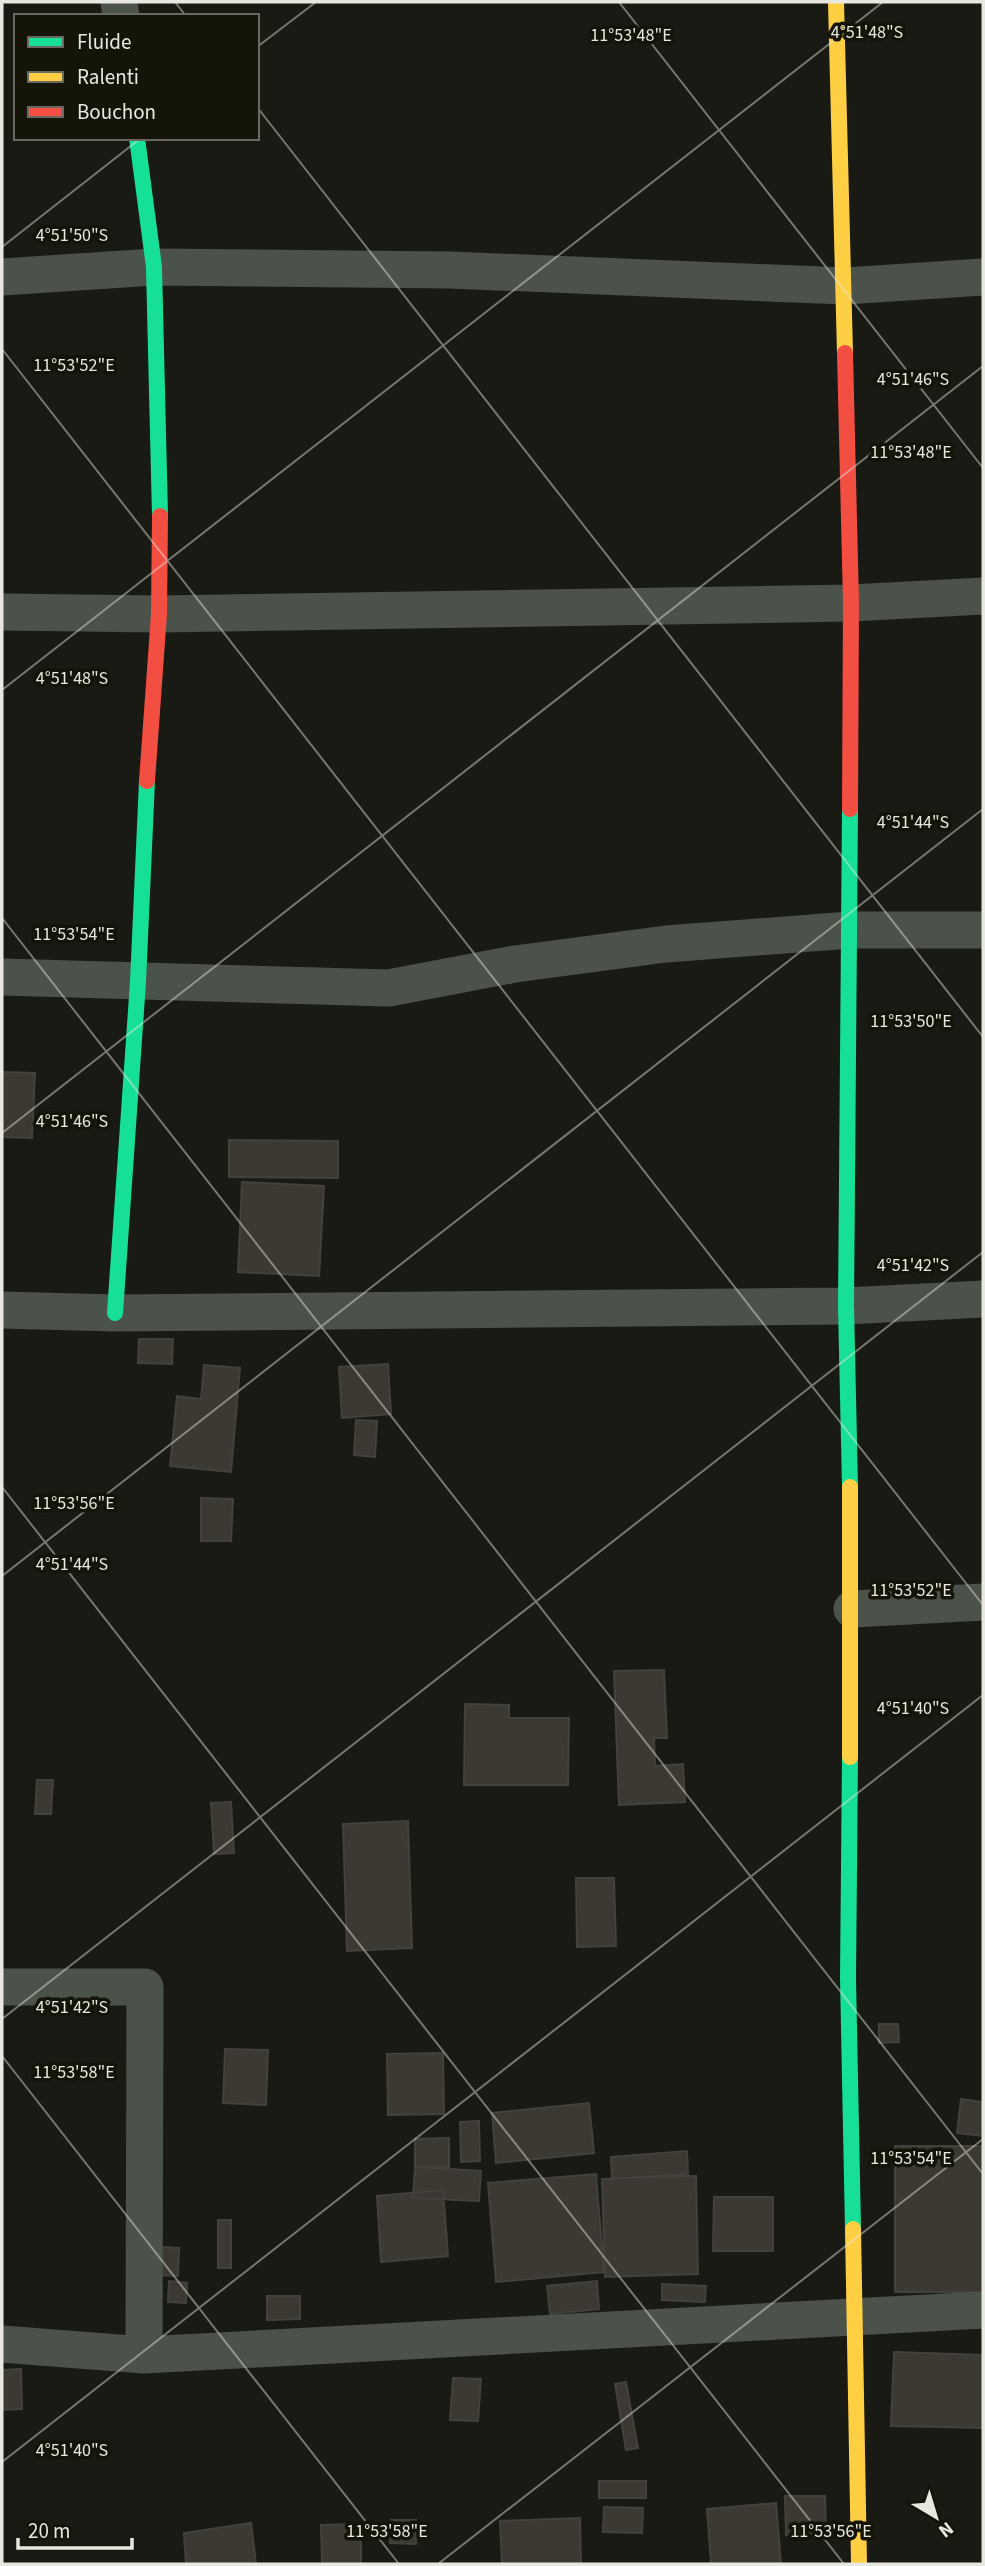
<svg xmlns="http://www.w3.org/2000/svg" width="985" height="2566" viewBox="0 0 985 2566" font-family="'Source Sans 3',sans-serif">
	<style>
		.building { fill: #3c3932; stroke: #43413d; stroke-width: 2 }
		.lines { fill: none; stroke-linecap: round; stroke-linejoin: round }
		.street { stroke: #4b524a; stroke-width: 37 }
		.fast { stroke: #16e098; stroke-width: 16 }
		.slow { stroke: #ffcf43; stroke-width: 16 }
		.jam { stroke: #f24e42; stroke-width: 16 }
		.ticks { fill: none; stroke: #e8e8e0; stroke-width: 2; stroke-opacity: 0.45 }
		.ticks-label { font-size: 18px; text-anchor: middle; fill: #e8e8e0; stroke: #141409; stroke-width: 7; stroke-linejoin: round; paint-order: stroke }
	</style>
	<rect width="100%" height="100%" fill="#1a1a15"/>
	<!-- building -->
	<path class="building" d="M2 1072 35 1073 32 1138 2 1137Z
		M229 1140 338 1141V1178L229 1177Z
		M242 1182 324 1186 319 1276 238 1272Z
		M139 1339H173L172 1364 138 1363Z
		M388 1364 391 1414 342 1418 339 1367Z
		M204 1365 240 1368 231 1472 170 1466 177 1396 201 1399Z
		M356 1420 377 1421 375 1457 354 1455Z
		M201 1498 233 1499 231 1541H201Z
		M664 1670 667 1738H654L655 1766 683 1764 685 1802 619 1805 614 1671Z
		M465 1704 509 1705V1718H569L568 1785H464Z
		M37 1780H53L51 1814H35Z
		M231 1802 234 1853 214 1854 211 1803Z
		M408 1821 412 1948 347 1951 343 1824Z
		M576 1878H614L616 1946 577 1947Z
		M879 2024H898L899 2042 879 2043Z
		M225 2049 268 2050 266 2105 223 2103Z
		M443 2053 444 2114 388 2115 387 2054Z
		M961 2099 983 2102V2136L957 2133Z
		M589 2103 594 2153 496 2163 492 2113Z
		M479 2121 480 2161 461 2162 460 2122Z
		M449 2138V2167H415V2139Z
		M895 2146H983V2292H895Z
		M687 2151 688 2174 612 2179 611 2157Z
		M415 2167 481 2171 479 2201 413 2198Z
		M596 2174 604 2272 496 2282 488 2183Z
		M696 2176 698 2274 605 2277 602 2179Z
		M443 2190 448 2256 381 2262 377 2196Z
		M714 2197H773V2251H713Z
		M218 2220H231V2268H218Z
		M158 2247 179 2248 178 2276 157 2275Z
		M169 2281 187 2283 186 2303 168 2302Z
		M597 2281 599 2309 550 2314 547 2286Z
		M662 2284 706 2286 705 2302 662 2300Z
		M267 2296H300V2319L267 2320Z
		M894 2352 983 2355V2428L891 2426Z
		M21 2369 22 2409 2 2410V2370Z
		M453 2378 481 2379 478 2421 450 2420Z
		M626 2382 638 2448 626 2450 615 2384Z
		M599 2481H646V2498H599Z
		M785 2496H825L826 2533 786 2535Z
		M776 2503 781 2564H711L707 2509Z
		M604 2507 643 2508 642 2533 603 2532Z
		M580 2518 581 2564H502L500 2521Z
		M391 2520H416V2544L390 2543Z
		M251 2523 256 2564H186L184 2533Z
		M361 2524V2564H322L321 2525Z"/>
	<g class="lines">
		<!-- street -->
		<path class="street" d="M119 2 121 16
			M2 277 154 267 451 270 845 286 983 277
			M2 612 159 614 851 603 983 596
			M2 977 389 988 515 964 666 944 850 930H983
			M2 1310 115 1313 846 1306 983 1299
			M852 1609 983 1602
			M2 1987H145L144 2355
			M2 2344 144 2355 983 2310"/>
		<!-- fast -->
		<path class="fast" d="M137 138 154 267 160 516
			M850 809 846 1306 850 1487
			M115 1313 138 982 147 781
			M850 1757 848 1978 853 2229"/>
		<!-- slow -->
		<path class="slow" d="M836 2 845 353
			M850 1487V1757
			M853 2229 859 2564"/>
		<!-- jam -->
		<path class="jam" d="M845 353 851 603 850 809
			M147 781 159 614 160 516"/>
	</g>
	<!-- ticks -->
	<path class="ticks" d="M175 2 186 16M619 2 983 468M257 47 316 2M257 107 983 1037M2 247 141 138M2 349 983 1605M2 690 883 2M2 918 983 2174M2 1133 983 366M2 1487 844 2564M2 1576 983 809M2 2019 983 1252M2 2056 399 2564M2 2462 983 1695M438 2564 983 2139"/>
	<g class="ticks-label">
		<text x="867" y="38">4°51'48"S</text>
		<text x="631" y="41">11°53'48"E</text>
		<text x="72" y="241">4°51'50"S</text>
		<text x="74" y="371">11°53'52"E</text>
		<text x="913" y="385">4°51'46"S</text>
		<text x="911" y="458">11°53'48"E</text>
		<text x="72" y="684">4°51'48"S</text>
		<text x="913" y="828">4°51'44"S</text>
		<text x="74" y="940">11°53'54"E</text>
		<text x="911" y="1027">11°53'50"E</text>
		<text x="72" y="1127">4°51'46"S</text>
		<text x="913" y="1271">4°51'42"S</text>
		<text x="74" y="1509">11°53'56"E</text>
		<text x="72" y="1570">4°51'44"S</text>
		<text x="911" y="1596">11°53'52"E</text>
		<text x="913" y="1714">4°51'40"S</text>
		<text x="72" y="2013">4°51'42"S</text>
		<text x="74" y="2078">11°53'58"E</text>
		<text x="911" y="2164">11°53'54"E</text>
		<text x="72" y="2456">4°51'40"S</text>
		<text x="387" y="2537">11°53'58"E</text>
		<text x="831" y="2537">11°53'56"E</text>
	</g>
	<!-- border -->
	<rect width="985" height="2566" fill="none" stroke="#e8e8e0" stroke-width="7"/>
	<!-- legend -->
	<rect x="14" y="14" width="245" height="126" fill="#141409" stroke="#69695f" stroke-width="2"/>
	<rect x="28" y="37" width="35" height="10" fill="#16e098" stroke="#69695f" stroke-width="2"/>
	<text x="77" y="49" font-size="21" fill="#e8e8e0">Fluide</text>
	<rect x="28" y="72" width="35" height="10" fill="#ffcf43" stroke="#69695f" stroke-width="2"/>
	<text x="77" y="84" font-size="21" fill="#e8e8e0">Ralenti</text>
	<rect x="28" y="107" width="35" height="10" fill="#f24e42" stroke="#69695f" stroke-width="2"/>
	<text x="77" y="119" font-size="21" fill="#e8e8e0">Bouchon</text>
	<!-- north arrow -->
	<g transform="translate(936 2517) rotate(142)" stroke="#141409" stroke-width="5" paint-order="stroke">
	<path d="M0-5L12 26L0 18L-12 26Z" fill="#e8e8e0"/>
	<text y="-10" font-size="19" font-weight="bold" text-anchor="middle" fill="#e8e8e0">N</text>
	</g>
	<!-- scale -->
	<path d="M18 2538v10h114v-10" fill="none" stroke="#e8e8e0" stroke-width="3.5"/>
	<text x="28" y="2538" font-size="21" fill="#e8e8e0" stroke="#141409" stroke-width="5" paint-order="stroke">20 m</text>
</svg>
